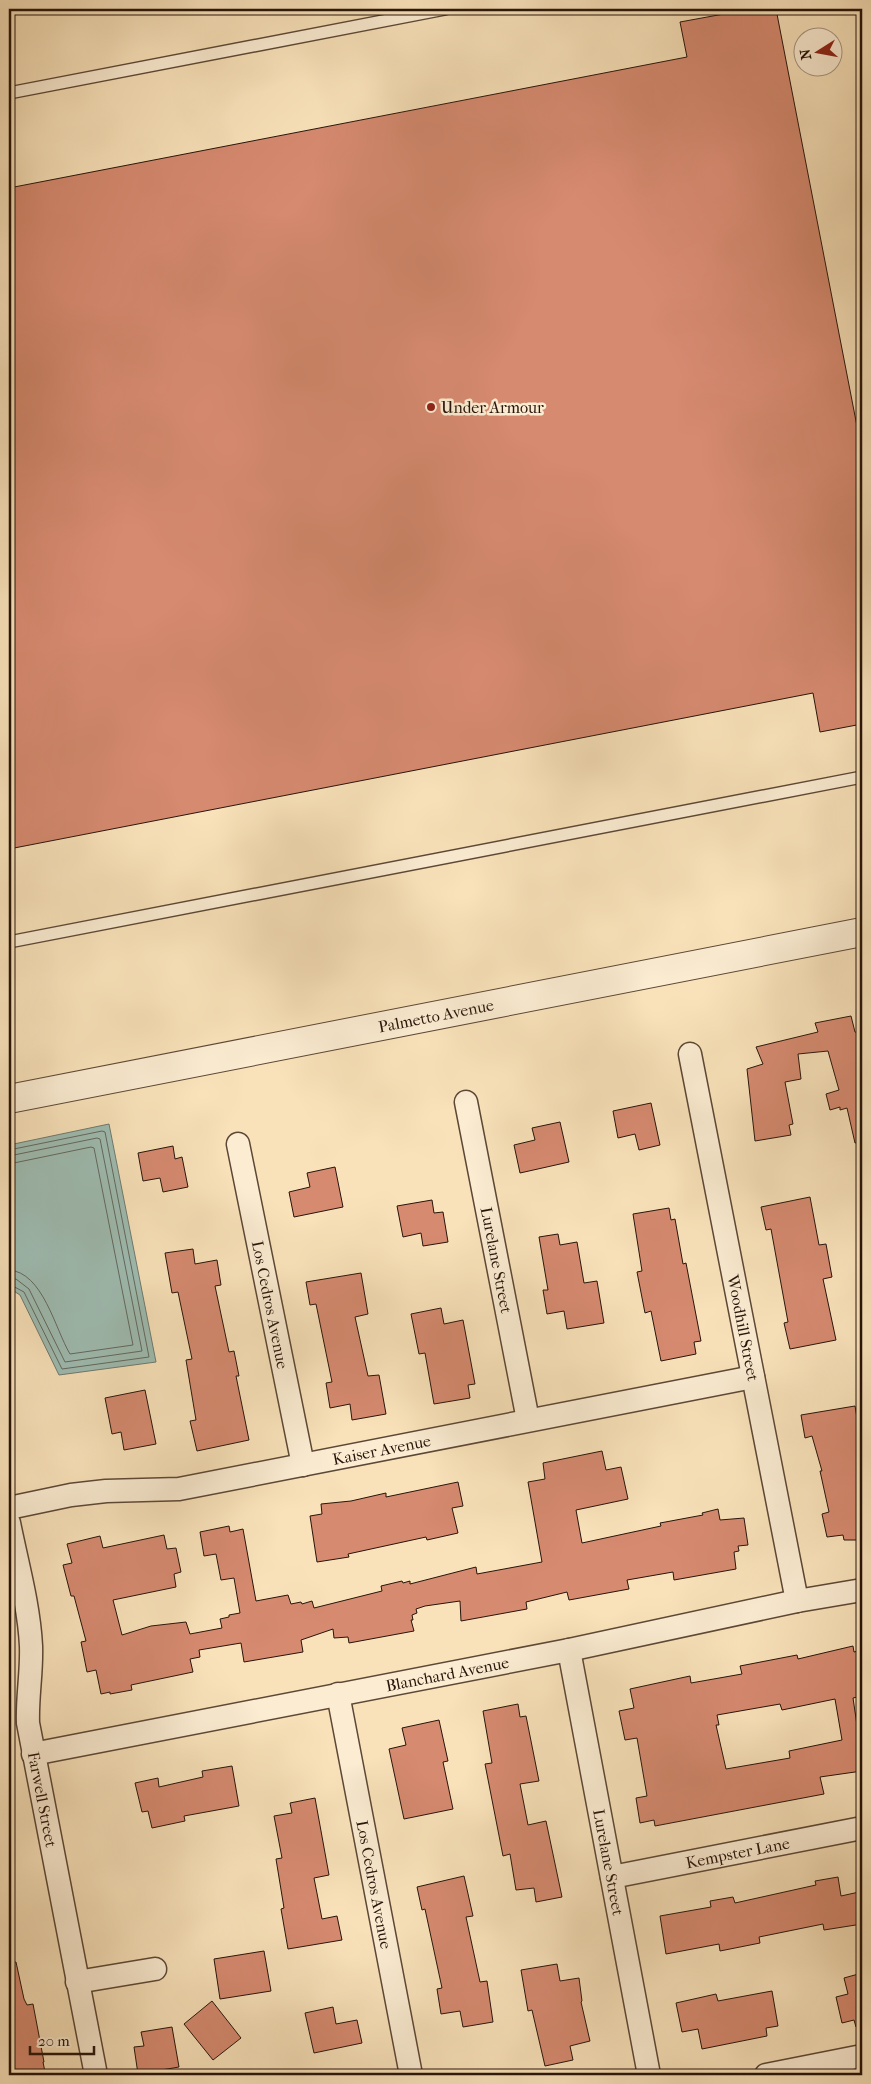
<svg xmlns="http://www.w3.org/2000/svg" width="871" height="2084" viewBox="0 0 871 2084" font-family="'IM FELL French Canon',serif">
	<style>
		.water { fill: #9ebdb3; stroke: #6e796f }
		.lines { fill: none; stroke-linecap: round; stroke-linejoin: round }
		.shore { stroke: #62685e; stroke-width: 1 }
		.building { fill: #d68a70; stroke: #27140a; fill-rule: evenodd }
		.service-casing { stroke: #5c4836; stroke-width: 14 }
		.minor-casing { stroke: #5c4836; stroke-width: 25 }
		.tertiary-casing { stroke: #5c4836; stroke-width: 30 }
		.service { stroke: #fbecd2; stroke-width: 11 }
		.minor { stroke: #fbecd2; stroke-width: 22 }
		.tertiary { stroke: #fbecd2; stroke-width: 28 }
		.poi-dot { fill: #8f2418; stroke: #fbecd2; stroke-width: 2 }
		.labels { text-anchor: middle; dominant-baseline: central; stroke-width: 5; stroke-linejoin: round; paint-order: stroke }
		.poi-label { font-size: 16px; fill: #27140a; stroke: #fbecd2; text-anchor: start }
		.street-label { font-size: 16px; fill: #27140a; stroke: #fbecd2 }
	</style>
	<rect width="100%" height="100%" fill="#f9e2ba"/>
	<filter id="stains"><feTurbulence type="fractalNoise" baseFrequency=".004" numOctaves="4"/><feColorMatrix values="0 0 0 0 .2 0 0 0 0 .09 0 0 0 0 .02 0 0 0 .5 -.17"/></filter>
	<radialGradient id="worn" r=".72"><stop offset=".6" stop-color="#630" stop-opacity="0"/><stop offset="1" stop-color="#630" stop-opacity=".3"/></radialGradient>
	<!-- water -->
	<path class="water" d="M109 1124 156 1362 59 1375 20 1295 9 1288V1145Z"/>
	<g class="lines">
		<!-- shore -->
		<path class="shore" d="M9 1150 102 1131 105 1132 149 1357 62 1369 24 1292 9 1284
			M9 1156 97 1138 100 1139 142 1351 65 1362 29 1289 16 1279 9 1278
			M9 1164 91 1147 94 1148 133 1345 70 1354C55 1329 43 1272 9 1270"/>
	</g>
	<!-- building -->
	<path class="building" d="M751 9H776L862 452V724L820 732 813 693 9 849V188L687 57 680 22Z
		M851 1016 855 1032 858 1033 859 1039 862 1040V1142L855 1143 847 1108 840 1110V1107L830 1110 826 1094 839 1090 828 1051 798 1054 801 1079 785 1082 793 1124 789 1125 791 1135 755 1141 747 1069 763 1064 756 1047 818 1032 815 1023Z
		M651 1103 660 1145 639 1150 635 1134 618 1138 613 1111Z
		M560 1122 569 1162 520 1173 514 1145 535 1140 532 1128Z
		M173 1146 175 1159 182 1157 188 1187 163 1192 160 1178 143 1181 138 1153Z
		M335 1167 343 1207 294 1217 289 1192 310 1187 307 1173Z
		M810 1197 819 1245 826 1244 832 1277 823 1279 836 1340 790 1349 784 1323 788 1322 771 1229 766 1230 761 1207Z
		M432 1200 434 1213 443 1212 448 1242 423 1246 421 1233 403 1237 397 1206Z
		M669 1208 671 1220 675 1219 683 1264 686 1263 701 1341 694 1342 696 1354 661 1361 651 1311 645 1313 637 1272 642 1271 633 1214Z
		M558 1234 560 1245 577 1242 584 1283 597 1281 604 1323 567 1329 564 1311 547 1314 543 1290H548L539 1237Z
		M193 1249 195 1264 217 1260 221 1285 215 1286 229 1352 234 1351 239 1376H236L249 1440 197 1451 190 1421 196 1420 186 1360 192 1359 178 1292 172 1293 165 1253Z
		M361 1273 368 1314 355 1317 368 1376 379 1375 386 1414 352 1420 350 1404 330 1408 326 1383 332 1382 316 1304 310 1305 306 1282Z
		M441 1308 444 1324 463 1320 475 1384 468 1385 470 1398 434 1404 425 1353 419 1354 411 1314Z
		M145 1390 156 1444 124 1450 121 1432 112 1434 105 1398Z
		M855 1406 862 1448V1540H844L843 1535 827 1537 822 1514 829 1512 820 1471H822L812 1436 805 1438 801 1415Z
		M602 1451 606 1470 621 1467 628 1499 576 1510 582 1543 661 1526 660 1523 703 1515 702 1513 718 1509 720 1520 744 1518 748 1545 738 1546 739 1551 734 1552 736 1569 674 1580 673 1572 627 1580 629 1589 569 1600 567 1592 526 1602 527 1609 461 1621 460 1601 425 1606 416 1609 417 1613 412 1615 413 1620H411L414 1631 349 1643 348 1637 334 1638 333 1629 301 1640 303 1652 244 1662 241 1643 199 1650 200 1657 190 1659 193 1672 131 1685 132 1690 110 1694V1692L101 1694 96 1670 87 1672 81 1642 86 1641 74 1596H71L63 1565 72 1563 67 1544 100 1536 103 1548 164 1535 167 1549 176 1548 181 1572 174 1574 176 1587 113 1600 122 1635 151 1626 186 1622 190 1634 222 1628 220 1619 229 1617V1615L240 1613 234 1578 221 1580 216 1554 204 1556 200 1532 229 1526 230 1532 243 1529 256 1601 288 1595 291 1604 301 1602 302 1604 312 1601 314 1608 382 1591 381 1586 402 1581 403 1583 410 1581V1584L476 1567 477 1574 542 1562 528 1482 545 1479 543 1463Z
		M458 1482 463 1506 452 1508 458 1533 427 1540 426 1537 348 1554 349 1557 317 1562 310 1516 322 1514 321 1504 351 1501 386 1493V1497Z
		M853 1646 854 1652 862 1650V1696L853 1698 858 1732H862V1771L820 1777 824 1794 655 1826 654 1820 640 1823 636 1798 647 1796 637 1738 625 1740 619 1711 634 1708 630 1689 690 1676 691 1683 742 1674 740 1666 797 1655 798 1659ZM835 1699 842 1740 789 1751 790 1758 726 1769 716 1725H719L717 1715 780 1704 782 1710Z
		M518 1704 520 1717 526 1716 539 1781 520 1784 528 1825 546 1821 562 1897 536 1902 534 1888 516 1890 510 1854 503 1856 485 1764 492 1763 483 1711Z
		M439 1720 448 1761 443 1762 453 1809 404 1819 389 1749 406 1745 402 1728Z
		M232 1766 239 1806 184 1816 185 1821 152 1828 148 1811 142 1812 135 1783 158 1778 159 1787 203 1777 202 1771Z
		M315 1798 329 1875 314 1878 322 1919 337 1916 342 1940 288 1949 281 1909 284 1908 276 1859 282 1858 274 1816 292 1813 290 1803Z
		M464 1876 473 1916 466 1917 480 1982 487 1981 493 2022 463 2027 460 2011 441 2014 437 1989 442 1988 425 1909 422 1910 417 1887Z
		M838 1877 841 1896 859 1892 862 1924 824 1930 823 1924 759 1937 760 1943 720 1951 719 1944 666 1954 660 1916 711 1907 710 1901 733 1897 735 1903 816 1885 815 1881Z
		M264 1951 271 1991 220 1999 214 1959Z
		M16 1962 24 1999 27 2005 33 2004 44 2062H43L45 2072 32 2075H9V1963Z
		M557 1964 560 1981 579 1978 582 2001 581 2002 590 2041 570 2046 573 2060 545 2066 532 2010 528 2011 521 1970Z
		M862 1973V2026L856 2027 854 2020 842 2023 836 1997 848 1994 844 1978Z
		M772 1991 778 2026 766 2028 767 2036 702 2049 698 2029 682 2032 676 2003 716 1994 718 2001Z
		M212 2001 241 2038 213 2060 184 2024Z
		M333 2007 336 2024 357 2020 362 2043 314 2053 305 2013Z
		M172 2027 179 2067 138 2074 134 2047 144 2046 141 2032Z"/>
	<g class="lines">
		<defs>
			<path id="service" d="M9 93 445 9
				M9 942 862 777"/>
			<g id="minor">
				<path id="s1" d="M690 1054 797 1601"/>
				<path id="s2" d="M466 1102 528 1420"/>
				<path id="s3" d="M238 1144 303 1465"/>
				<path id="s4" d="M9 1508 71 1495 106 1491 179 1489 753 1377"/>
				<path id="s5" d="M9 1523C17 1563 29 1605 31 1646 32 1672 27 1697 28 1723L96 2075"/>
				<path id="s6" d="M569 1650 649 2075"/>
				<path id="s7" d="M338 1694 411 2075"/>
				<path id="s8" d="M33 1754 569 1650 797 1601 862 1590"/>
				<path id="s9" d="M612 1877 862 1828"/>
				<path d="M77 1982 155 1969"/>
				<path d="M766 2075 862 2056"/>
			</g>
			<g id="tertiary">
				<path id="s10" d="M9 1099 862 932"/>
			</g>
		</defs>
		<!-- service casing -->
		<use href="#service" class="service-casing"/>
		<!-- minor casing -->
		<use href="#minor" class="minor-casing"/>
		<!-- tertiary casing -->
		<use href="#tertiary" class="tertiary-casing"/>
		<!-- service -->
		<use href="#service" class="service"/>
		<!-- minor -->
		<use href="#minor" class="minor"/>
		<!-- tertiary -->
		<use href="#tertiary" class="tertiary"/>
	</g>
	<!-- markers -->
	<circle class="poi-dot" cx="431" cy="407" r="5"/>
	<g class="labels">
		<!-- poi labels -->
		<g class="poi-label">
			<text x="441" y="407">Under Armour</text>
		</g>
		<!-- street labels -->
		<g class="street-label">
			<text stroke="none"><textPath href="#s10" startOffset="435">Palmetto Avenue</textPath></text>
			<text stroke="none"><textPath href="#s2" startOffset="161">Lurelane Street</textPath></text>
			<text stroke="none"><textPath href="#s3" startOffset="164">Los Cedros Avenue</textPath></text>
			<text stroke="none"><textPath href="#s1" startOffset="279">Woodhill Street</textPath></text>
			<text stroke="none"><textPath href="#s4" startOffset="378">Kaiser Avenue</textPath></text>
			<text stroke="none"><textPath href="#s8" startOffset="422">Blanchard Avenue</textPath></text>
			<text stroke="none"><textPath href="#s5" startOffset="280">Farwell Street</textPath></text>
			<text stroke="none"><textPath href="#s9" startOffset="128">Kempster Lane</textPath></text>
			<text stroke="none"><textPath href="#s6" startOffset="216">Lurelane Street</textPath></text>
			<text stroke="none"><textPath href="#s7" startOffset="194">Los Cedros Avenue</textPath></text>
		</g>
	</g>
	<!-- margin -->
	<rect width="871" height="2084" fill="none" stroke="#f9e2ba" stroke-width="30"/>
	<rect x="10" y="10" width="851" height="2064" fill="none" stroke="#27140a" stroke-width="2.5"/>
	<rect x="15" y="15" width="841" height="2054" fill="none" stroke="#27140a"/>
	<!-- north arrow -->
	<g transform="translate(818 52) rotate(259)"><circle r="24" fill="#fbecd2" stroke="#a69682"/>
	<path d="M0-4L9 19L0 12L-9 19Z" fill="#8f2418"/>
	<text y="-8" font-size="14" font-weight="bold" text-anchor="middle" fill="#27140a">N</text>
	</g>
	<!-- scale -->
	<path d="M30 2046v8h64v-8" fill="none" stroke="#27140a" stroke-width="2.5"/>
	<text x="38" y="2046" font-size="15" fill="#27140a" stroke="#fbecd2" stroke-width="4" paint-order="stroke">20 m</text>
	<rect width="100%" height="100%" filter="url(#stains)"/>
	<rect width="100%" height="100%" fill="url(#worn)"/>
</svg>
